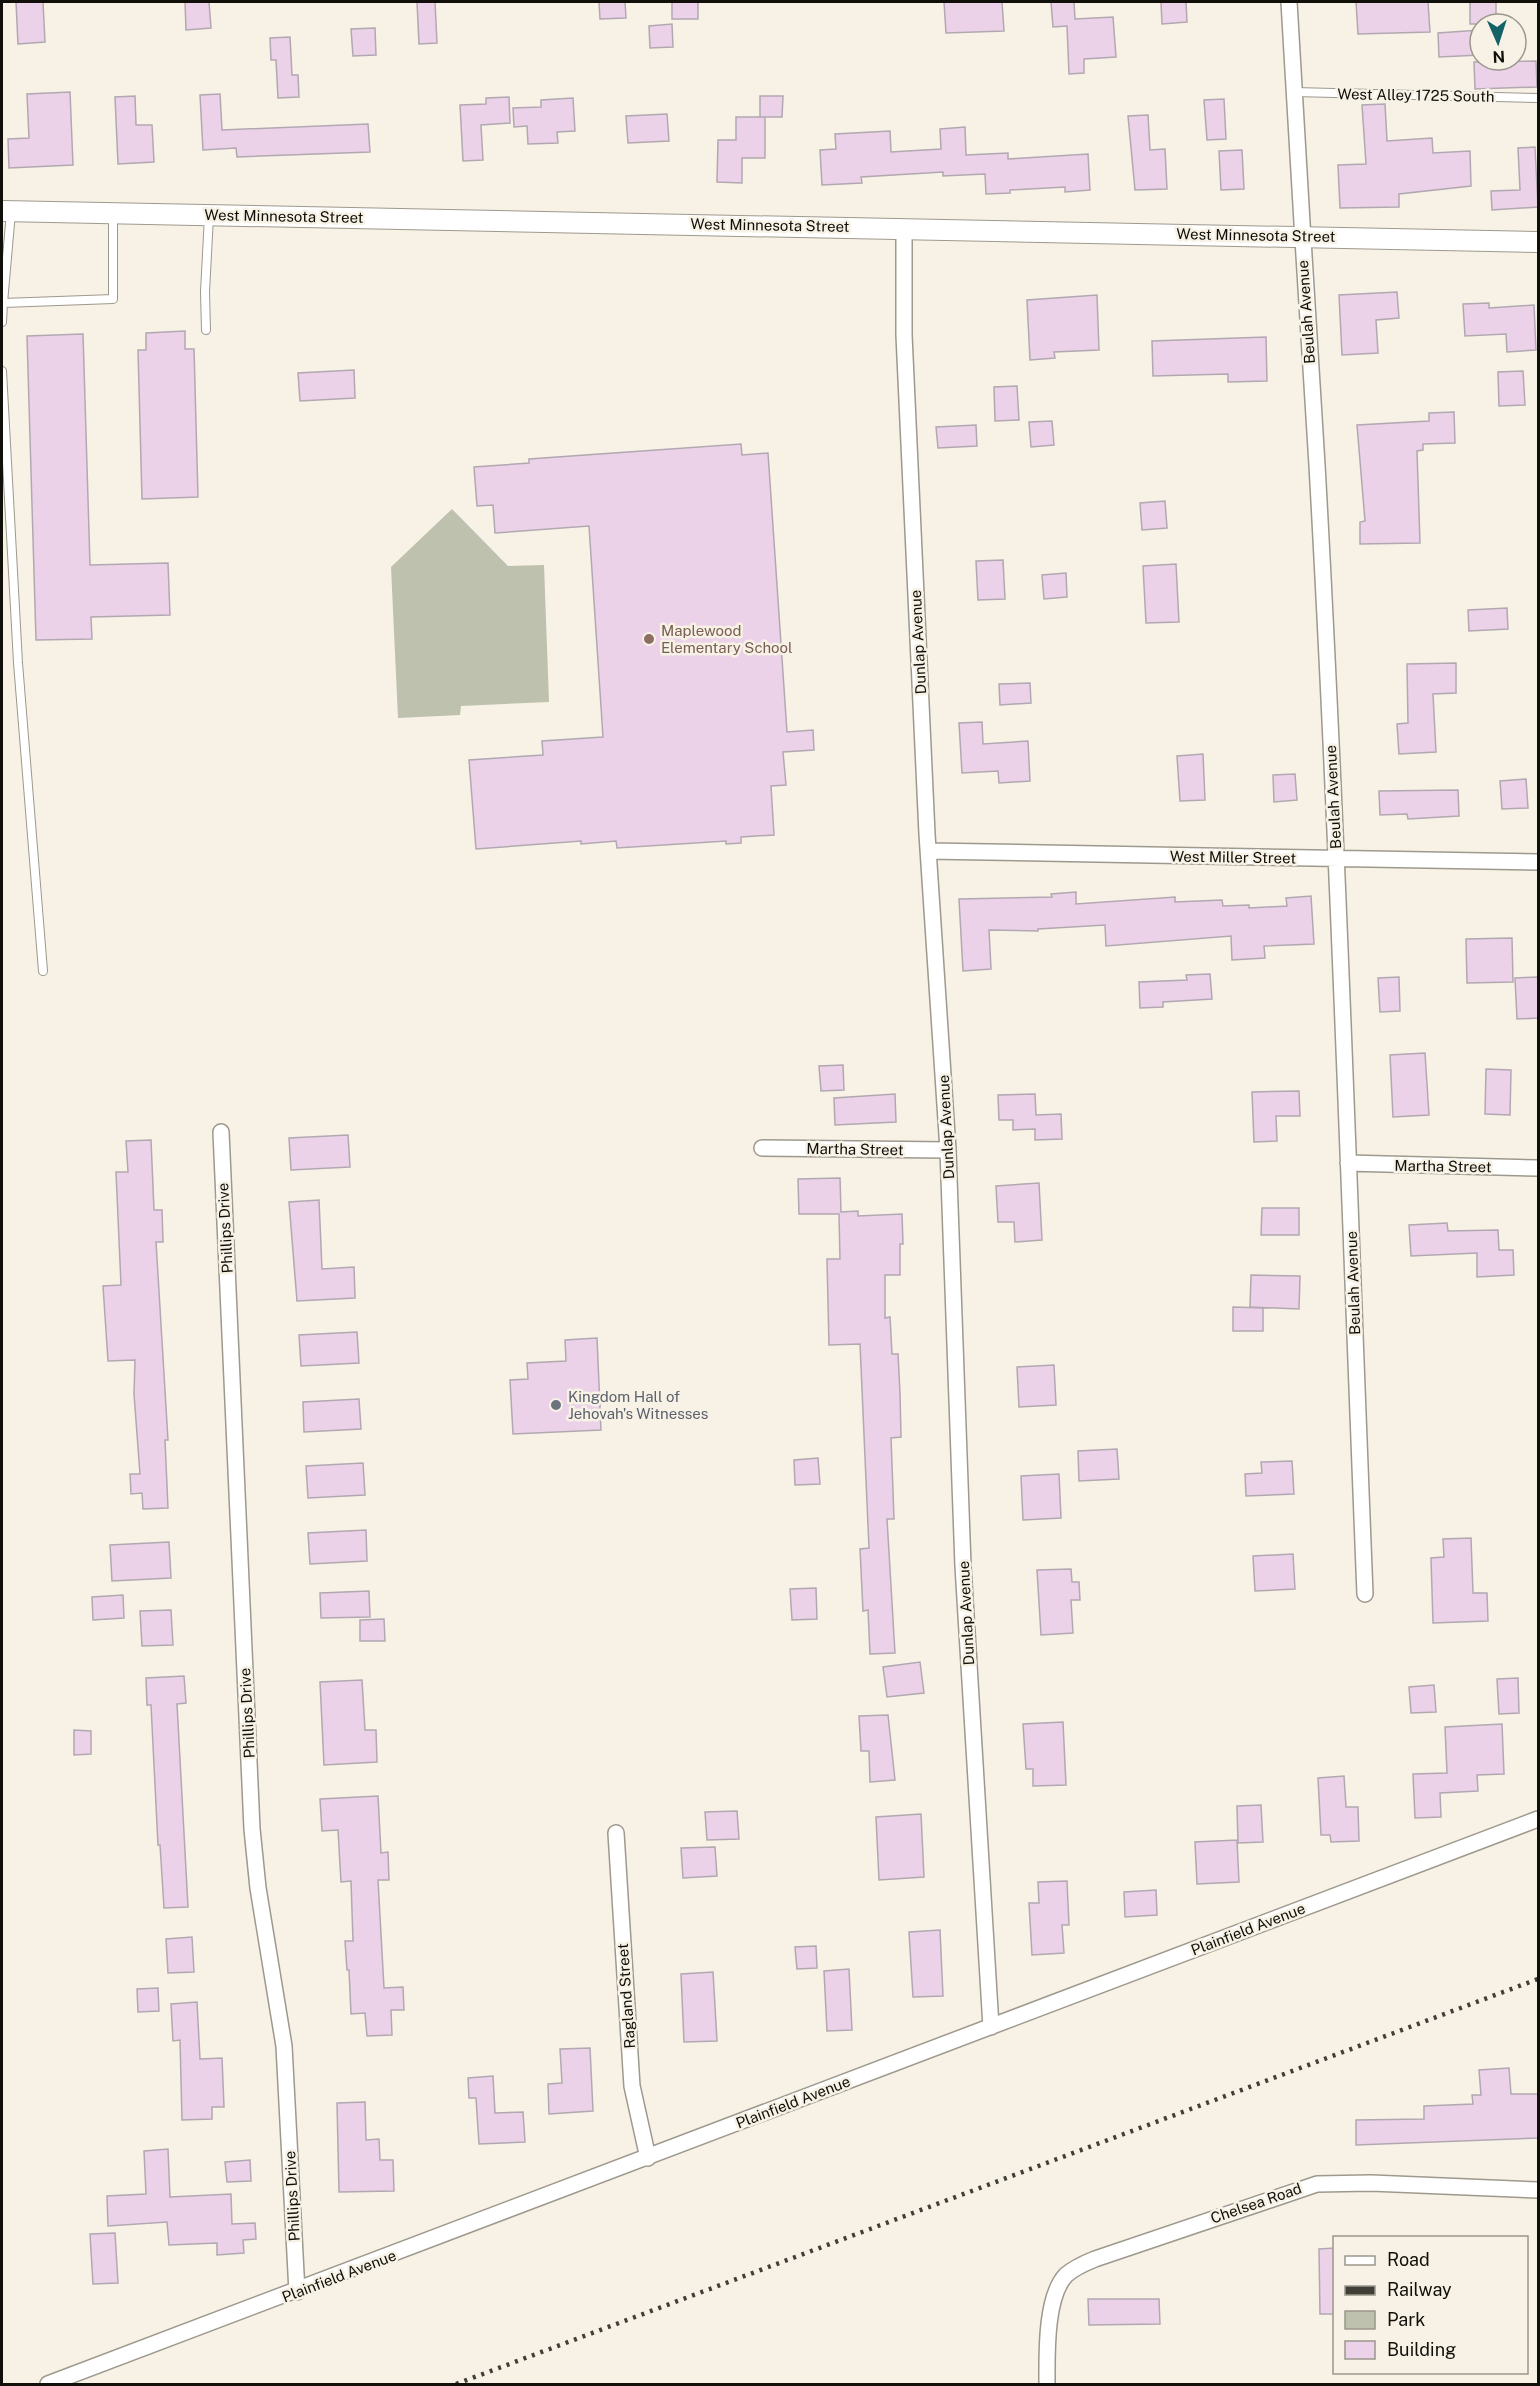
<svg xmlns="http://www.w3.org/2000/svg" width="1540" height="2386" viewBox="0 0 1540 2386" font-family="'Public Sans',sans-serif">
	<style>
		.green { fill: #bec1ad }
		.building { fill: #ebd2e9; stroke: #b2a8b1; stroke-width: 1.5 }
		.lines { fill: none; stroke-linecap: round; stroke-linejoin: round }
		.service-casing { stroke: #9e998d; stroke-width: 10 }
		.minor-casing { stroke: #9e998d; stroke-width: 18 }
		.tertiary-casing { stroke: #9e998d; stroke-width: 22 }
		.service { stroke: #fff; stroke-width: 8 }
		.minor { stroke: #fff; stroke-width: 15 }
		.tertiary { stroke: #fff; stroke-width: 20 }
		.rail { stroke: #403e37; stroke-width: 4.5; stroke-dasharray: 3 6; stroke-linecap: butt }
		.education-dot { fill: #8d6e63; stroke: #f7f2e5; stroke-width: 2 }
		.worship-dot { fill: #6b7280; stroke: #f7f2e5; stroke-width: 2 }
		.labels { text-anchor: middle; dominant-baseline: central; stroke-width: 5; stroke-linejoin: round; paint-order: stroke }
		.street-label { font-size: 15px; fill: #100f0a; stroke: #f7f2e5 }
		.education-label { font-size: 15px; fill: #785e54; stroke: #f7f2e5; text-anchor: start }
		.worship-label { font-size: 15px; fill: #5b616d; stroke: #f7f2e5; text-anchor: start }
	</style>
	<rect width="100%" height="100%" fill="#f7f2e5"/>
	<!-- green -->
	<path class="green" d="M452 509 508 566 544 565 549 702 461 706 460 715 398 718 391 567Z"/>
	<!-- building -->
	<path class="building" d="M16 2H43L45 42 18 44Z
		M185 2H209L211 28 186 30Z
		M417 2H435L437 43 419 44Z
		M599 2H625L626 18 600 19Z
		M672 2H698V19H672Z
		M944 2H1002L1004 31 946 33Z
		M1051 2H1074L1075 19 1113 17 1116 57 1084 59V73L1069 74 1067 26 1053 27Z
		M1161 2H1186L1187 22 1162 24Z
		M1356 2H1428L1430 32 1358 34Z
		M1470 2H1496V24H1470Z
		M672 24 673 47 650 48 649 26Z
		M375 28 376 55 353 56 351 29Z
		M1480 30V55L1439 57 1438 33Z
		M290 37 292 75H298L299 97 278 98 276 60H271L270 38Z
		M1536 61 1537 87 1475 89 1474 62Z
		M70 92 73 165 9 168 8 139 29 138 27 94Z
		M220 94 222 130 368 124 370 152 237 157 236 148 203 150 200 95Z
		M135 96 136 125H152L154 162 118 164 115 97Z
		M760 96H783L782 117H760Z
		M509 97 510 123 481 125 483 160 463 161 460 105 486 104V98Z
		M573 98 575 131 557 132 558 143 528 144 527 126 514 127 513 108 541 107V100Z
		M1224 99 1226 139 1207 140 1204 100Z
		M1385 104 1387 141 1432 138 1433 153 1470 151 1471 186 1399 194V207L1340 208 1338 165 1366 164 1362 105Z
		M667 114 669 141 628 143 626 116Z
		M1148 115 1150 150 1165 149 1167 189 1135 190 1128 116Z
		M736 117H765V158H742V183L717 182 718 140H736Z
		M965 127 966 155 1008 153V159L1088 154 1090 190 1065 192V187L1010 190V193L986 194 985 174 943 176V172L861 177 862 183 822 185 820 150 836 149 835 134 890 131 891 152 941 149 940 129Z
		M1535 147 1538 207 1492 210 1491 191 1520 190 1518 148Z
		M1242 150 1244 189 1221 190 1219 151Z
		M1397 292 1399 318 1376 320 1378 353 1342 355 1339 295Z
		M1097 295 1099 350 1054 352 1055 358 1030 360 1027 300Z
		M1489 303V308L1534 305 1536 350 1507 352 1506 334 1465 336 1463 304Z
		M185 331V349H194L198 497 142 499 138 350H146V333Z
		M83 334 90 565 168 563 170 615 91 617 92 639 36 640 27 336Z
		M1266 337 1267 381 1228 382V374L1153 376 1152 341Z
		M354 370 355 398 300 401 298 373Z
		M1523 371 1525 405 1499 406 1498 372Z
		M1017 386 1019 420 995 421 994 387Z
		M1454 412 1455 443 1423 444V450L1417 451 1420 543 1360 544V522L1365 521 1357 425 1429 421V413Z
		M1052 421 1054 445 1031 447 1029 422Z
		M976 425 977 446 938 448 936 427Z
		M741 444 742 455 768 453 787 732 813 730 814 750 783 752 786 785 771 786 774 835 741 837V843L726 844V841L617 848 616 841 581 844V841L476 849 469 760 543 755 542 741 603 737 589 526 495 533 493 505 477 506 474 467 529 463V459Z
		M1165 501 1167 528 1142 530 1140 503Z
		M1003 560 1005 599 978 600 976 561Z
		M1176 564 1179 622 1146 623 1143 566Z
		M1066 573 1067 597 1044 599 1042 575Z
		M1507 608 1508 629 1469 631 1468 610Z
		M1456 663V693L1433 694 1436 752 1399 754 1397 724 1408 723 1407 664Z
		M1030 683 1031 703 1000 705 999 684Z
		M982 722 983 744 1028 741 1030 781 999 783 998 771 962 773 959 723Z
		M1203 754 1205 800 1180 801 1177 756Z
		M1295 774 1297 800 1274 802 1273 775Z
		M1526 779 1528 808 1502 809 1500 781Z
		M1458 790 1459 816 1408 819 1407 814 1380 815 1379 791Z
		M1076 892V904L1175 897V902L1222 900 1223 906 1249 905V908L1287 906 1286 898 1311 896 1314 944 1264 946 1265 958 1232 960 1231 936 1106 946 1105 925 1038 929V931L989 930 991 969 963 971 959 899 1052 897 1051 894Z
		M1512 938 1513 982 1467 983 1466 939Z
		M1210 974 1212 999 1163 1002V1007L1140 1008 1139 982 1187 980 1186 975Z
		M1399 977 1400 1011 1380 1012 1378 978Z
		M1538 977 1539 1018 1517 1019 1515 978Z
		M1425 1053 1429 1115 1393 1117 1390 1055Z
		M843 1065 844 1090 821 1091 819 1066Z
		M1486 1069 1511 1070 1510 1115 1485 1114Z
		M1299 1091 1300 1116H1276L1277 1141 1254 1142 1252 1092Z
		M895 1094 896 1122 835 1125 834 1098Z
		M1035 1094 1036 1115 1061 1114 1062 1139 1035 1140V1129L1013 1130V1120H999L998 1095Z
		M348 1135 350 1167 291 1170 289 1138Z
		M151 1140 154 1210H162L163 1242H156L168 1440H165L168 1508 143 1509 142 1493 131 1494 130 1474H140L134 1394 135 1360 108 1361 103 1286 121 1285 116 1172H128L126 1141Z
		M840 1178 841 1212 858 1211V1216L902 1214 903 1244H900V1275H885V1318L890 1317 892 1354H898L900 1393 901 1437 891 1438 894 1519H887L895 1653 870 1654 868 1610 863 1611 860 1549 869 1548 860 1344 829 1345 827 1259H840L839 1214H799L798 1179Z
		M1039 1183 1042 1240 1015 1242 1014 1222H998L996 1186Z
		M319 1200 322 1269 354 1267 355 1298 297 1301 289 1202Z
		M1262 1208H1299V1235H1261Z
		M1447 1223 1448 1231 1498 1230 1499 1250H1513L1514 1275 1477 1277V1253L1411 1256 1409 1225Z
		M1251 1275 1300 1276 1299 1309 1250 1307Z
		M1233 1307 1263 1308V1331H1233Z
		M357 1332 359 1363 301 1366 299 1335Z
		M597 1338 601 1430 513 1434 510 1380 528 1379 527 1363 566 1361 565 1340Z
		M1054 1365 1056 1405 1019 1407 1017 1367Z
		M359 1399 361 1429 304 1432 303 1402Z
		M1117 1449 1119 1479 1079 1481 1078 1451Z
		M818 1458 820 1484 795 1485 794 1460Z
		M1292 1461 1294 1494 1246 1496 1245 1474 1262 1473 1261 1462Z
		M363 1463 365 1495 308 1498 306 1466Z
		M1059 1474 1061 1518 1023 1520 1021 1476Z
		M366 1530 367 1561 310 1564 308 1533Z
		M1471 1538 1473 1593H1487L1488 1621 1433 1623 1431 1558 1444 1557 1443 1539Z
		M169 1542 171 1578 112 1581 110 1545Z
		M1293 1554 1295 1589 1255 1591 1253 1556Z
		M1071 1569 1072 1582H1079L1080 1600H1071L1073 1633 1041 1635 1037 1570Z
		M816 1588 817 1619 792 1620 790 1589Z
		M369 1591 370 1617 321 1618 320 1593Z
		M123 1595 124 1618 93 1620 92 1597Z
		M171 1610 173 1645 142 1646 140 1611Z
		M384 1619 385 1641H360V1620Z
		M920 1662 924 1693 887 1697 883 1667Z
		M184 1676 186 1703 177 1704 188 1907 164 1908 160 1845H158L151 1705H147L146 1678Z
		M1518 1678 1519 1713 1499 1714 1497 1679Z
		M362 1680 365 1730H376L377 1762 324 1765 320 1682Z
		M1434 1685 1436 1712 1411 1713 1409 1687Z
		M888 1715 895 1780 870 1782 869 1751H861L859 1716Z
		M1063 1722 1066 1785 1033 1786V1769H1026L1023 1724Z
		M1502 1724 1504 1774 1477 1775 1478 1791 1440 1793 1441 1817 1415 1818 1413 1774 1447 1773 1445 1727Z
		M74 1730 91 1731V1754L74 1755Z
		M1344 1776 1346 1807H1358L1359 1841 1331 1842 1330 1835H1321L1318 1778Z
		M378 1796 381 1853 388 1852 389 1880H378L384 1988 403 1987 404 2010H391L392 2035 367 2036 365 2013 351 2014 349 1970H347L345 1941H353L351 1881 341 1882 338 1830 322 1831 320 1799Z
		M1261 1805 1263 1842 1238 1843 1237 1806Z
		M737 1811 739 1839 707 1840 705 1812Z
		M921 1814 924 1877 879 1880 876 1817Z
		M1237 1840 1239 1882 1197 1884 1195 1842Z
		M715 1847 717 1876 683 1878 681 1848Z
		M1067 1881 1069 1925H1062L1064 1953 1032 1955 1029 1903H1039L1038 1882Z
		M1156 1890 1157 1915 1125 1917 1124 1892Z
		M940 1930 943 1996 913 1997 909 1932Z
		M192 1937 194 1972 168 1973 166 1939Z
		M816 1946 817 1968 797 1969 795 1947Z
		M849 1969 852 2030 827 2031 824 1971Z
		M713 1972 717 2041 684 2042 681 1974Z
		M158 1988 159 2011 138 2012 137 1989Z
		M197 2002 200 2059 222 2058 224 2107H212V2119L182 2120 180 2040 173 2041 171 2004Z
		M590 2048 593 2111 549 2114 548 2084 562 2083 560 2049Z
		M1509 2068 1511 2094H1539V2138L1356 2145V2120L1424 2119V2106L1473 2104 1472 2095H1481L1479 2070Z
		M493 2076 495 2113 523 2112 525 2142 479 2144 476 2098H469L468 2078Z
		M365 2102 366 2140 379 2139 380 2160H393L394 2191 339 2192 337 2103Z
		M168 2149 170 2197 231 2194 232 2224 255 2223 256 2239 243 2240 244 2253 217 2255V2243L169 2245 167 2222 108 2226 107 2196 146 2194 144 2151Z
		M250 2160 251 2181 227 2182 225 2162Z
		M115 2233 118 2283 93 2284 90 2234Z
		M1335 2248V2314H1320L1319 2249Z
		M1088 2299H1159L1160 2324 1089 2325Z"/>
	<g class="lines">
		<defs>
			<path id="service" d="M1294 92 1538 98
				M11 212 3 303 113 299V214
				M2 322 3 303
				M206 330 205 292 209 216
				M2 371 18 663 43 971"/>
			<path id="minor" d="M1289 2C1297 156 1308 311 1317 465 1338 841 1350 1217 1365 1594
				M904 228V335L927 834 948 1150 963 1566 991 2027
				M928 851 1538 862
				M221 1132 252 1829 258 1888 284 2046 297 2292
				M762 1148 948 1150
				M1348 1163 1538 1168
				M616 1833 632 2086 648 2158
				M48 2384 1538 1819
				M1047 2384C1047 2356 1045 2297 1066 2275 1074 2268 1085 2263 1095 2259L1317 2184 1371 2183 1538 2190"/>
			<path id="tertiary" d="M2 211 1538 242"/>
		</defs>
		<!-- service casing -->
		<use href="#service" class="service-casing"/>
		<!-- minor casing -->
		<use href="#minor" class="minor-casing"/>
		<!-- tertiary casing -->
		<use href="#tertiary" class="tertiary-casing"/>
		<!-- service -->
		<use href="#service" class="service"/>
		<!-- minor -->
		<use href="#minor" class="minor"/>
		<!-- tertiary -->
		<use href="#tertiary" class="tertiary"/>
		<!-- rail -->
		<path class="rail" d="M456 2384 1538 1979"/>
	</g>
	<!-- markers -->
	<circle class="education-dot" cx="649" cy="639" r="6"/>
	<circle class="worship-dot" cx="556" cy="1405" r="6"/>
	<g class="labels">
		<!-- street labels -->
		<g class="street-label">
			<text transform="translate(1416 95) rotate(1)">West Alley 1725 South</text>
			<text transform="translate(284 216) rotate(1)">West Minnesota Street</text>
			<text transform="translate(770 225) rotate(1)">West Minnesota Street</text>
			<text transform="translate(1256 235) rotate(1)">West Minnesota Street</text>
			<text transform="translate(1306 312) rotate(-94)">Beulah Avenue</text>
			<text transform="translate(918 642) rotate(-93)">Dunlap Avenue</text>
			<text transform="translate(1333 797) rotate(-93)">Beulah Avenue</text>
			<text transform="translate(1233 857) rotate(1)">West Miller Street</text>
			<text transform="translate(946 1127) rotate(-93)">Dunlap Avenue</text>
			<text transform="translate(855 1149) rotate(1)">Martha Street</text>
			<text transform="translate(1443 1166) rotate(1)">Martha Street</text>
			<text transform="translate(225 1228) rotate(-93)">Phillips Drive</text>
			<text transform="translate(1353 1283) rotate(-92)">Beulah Avenue</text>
			<text transform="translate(966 1613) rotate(-93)">Dunlap Avenue</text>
			<text transform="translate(247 1713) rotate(-93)">Phillips Drive</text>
			<text transform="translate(1248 1929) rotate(-21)">Plainfield Avenue</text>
			<text transform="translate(626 1996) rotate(-94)">Ragland Street</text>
			<text transform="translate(793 2102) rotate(-21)">Plainfield Avenue</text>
			<text transform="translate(292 2196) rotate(-93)">Phillips Drive</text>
			<text transform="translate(1256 2203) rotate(-19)">Chelsea Road</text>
			<text transform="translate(339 2276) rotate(-21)">Plainfield Avenue</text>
		</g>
		<!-- education labels -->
		<g class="education-label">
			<text x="661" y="630">Maplewood<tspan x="661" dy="17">Elementary School</tspan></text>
		</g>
		<!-- worship labels -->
		<g class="worship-label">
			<text x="568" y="1396">Kingdom Hall of<tspan x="568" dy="17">Jehovah's Witnesses</tspan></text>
		</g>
	</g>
	<!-- border -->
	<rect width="1540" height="2386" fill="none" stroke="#100f0a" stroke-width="6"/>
	<!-- legend -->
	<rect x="1333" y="2236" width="195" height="138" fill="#f7f2e5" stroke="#9b978d" stroke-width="1.5"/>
	<rect x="1345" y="2256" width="30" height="9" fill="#ffffff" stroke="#9b978d" stroke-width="1.5"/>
	<text x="1387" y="2266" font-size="18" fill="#100f0a">Road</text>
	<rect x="1345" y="2286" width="30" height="9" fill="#403e37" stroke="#9b978d" stroke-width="1.5"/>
	<text x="1387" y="2296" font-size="18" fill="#100f0a">Railway</text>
	<rect x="1345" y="2311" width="30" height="18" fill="#bec1ad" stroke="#9b978d" stroke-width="1.5"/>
	<text x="1387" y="2326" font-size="18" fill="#100f0a">Park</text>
	<rect x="1345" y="2341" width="30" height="18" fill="#ebd2e9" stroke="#9b978d" stroke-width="1.5"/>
	<text x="1387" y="2356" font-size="18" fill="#100f0a">Building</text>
	<!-- north arrow -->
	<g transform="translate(1498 42) rotate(177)"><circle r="28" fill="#f7f2e5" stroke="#9b978d" stroke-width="1.5"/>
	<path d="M0-4.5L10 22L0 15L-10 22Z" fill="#126267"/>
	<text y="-9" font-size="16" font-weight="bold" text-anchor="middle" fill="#100f0a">N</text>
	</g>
</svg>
